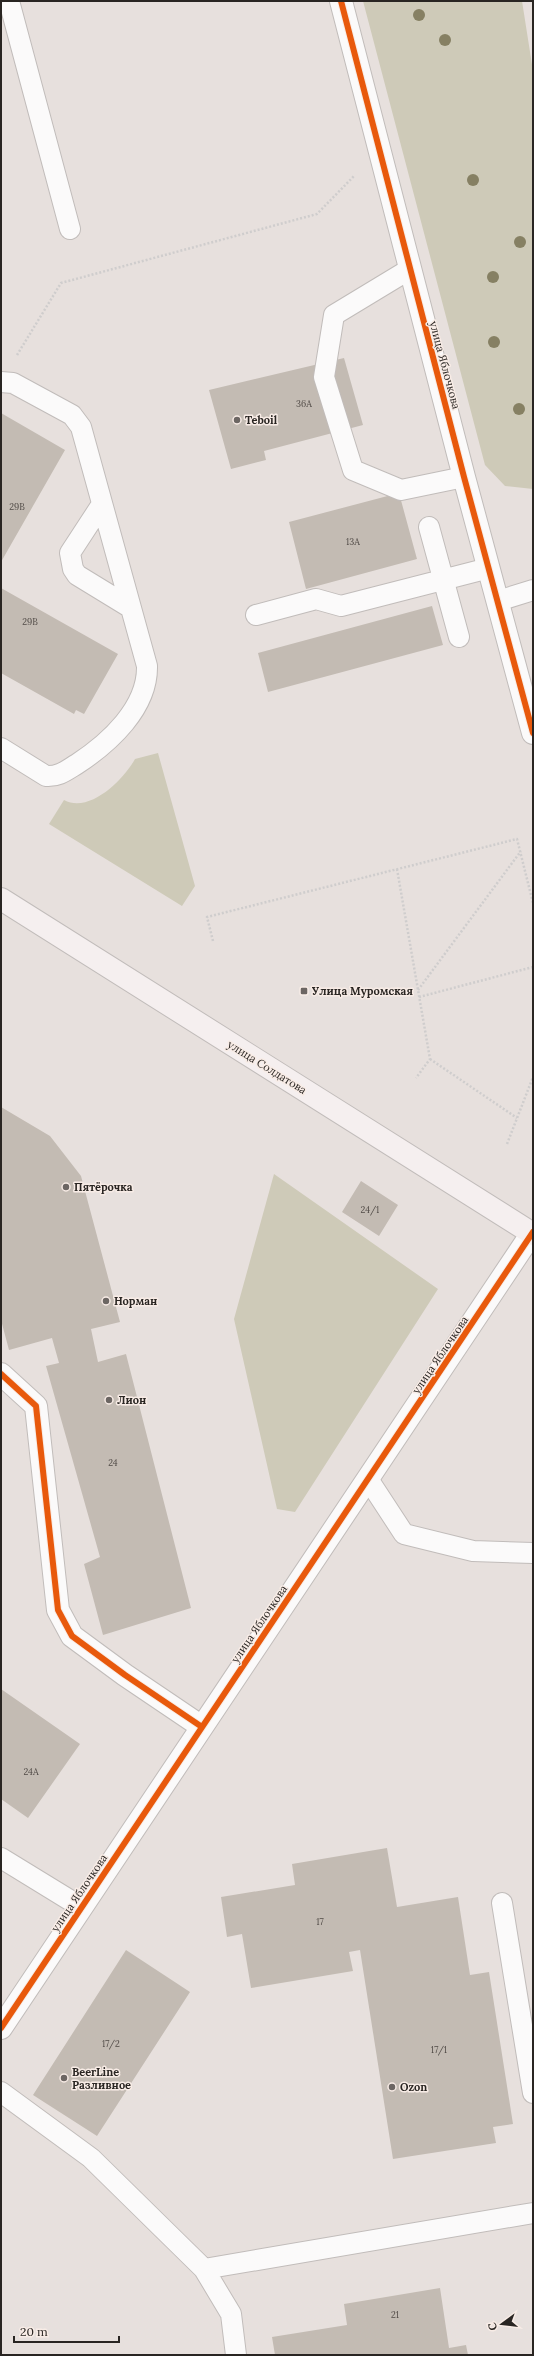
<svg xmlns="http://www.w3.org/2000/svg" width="534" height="2356" viewBox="0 0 534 2356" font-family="Lora,serif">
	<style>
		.green { fill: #cecab8 }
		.building { fill: #c3bbb3 }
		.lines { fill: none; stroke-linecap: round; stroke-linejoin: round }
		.service-casing { stroke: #c1bcba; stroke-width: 22 }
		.minor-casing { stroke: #c1bcba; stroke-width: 24 }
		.tertiary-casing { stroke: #c1bcba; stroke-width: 24 }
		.secondary-casing { stroke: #c1bcba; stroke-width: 24 }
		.path { stroke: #cfcdcd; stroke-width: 2.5; stroke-dasharray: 2 2; stroke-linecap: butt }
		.service { stroke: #fbfafa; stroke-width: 20 }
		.minor { stroke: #fbfafa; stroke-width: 22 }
		.tertiary { stroke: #fbfafa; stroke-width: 22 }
		.secondary { stroke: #f5efef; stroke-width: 22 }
		.cycleway-casing { stroke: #f8ece6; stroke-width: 8 }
		.cycleway { stroke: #e8590c; stroke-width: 6 }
		.tree { fill: #868063 }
		.poi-dot { fill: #6c6663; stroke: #f8ece6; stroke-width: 1.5 }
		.labels { text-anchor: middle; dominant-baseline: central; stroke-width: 3; stroke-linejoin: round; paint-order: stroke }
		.number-label { font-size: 9px; fill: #504a46 }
		.street-label { font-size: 11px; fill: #292522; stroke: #f8ece6 }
		.poi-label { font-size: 11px; font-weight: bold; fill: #292522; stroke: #f8ece6; text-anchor: start }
	</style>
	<rect width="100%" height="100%" fill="#e7e0dd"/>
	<!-- green -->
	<path class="green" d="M363 1H522L533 71V489L505 486 485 465Z
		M158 753 195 886 182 906 49 824 64 800C90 814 124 779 135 759Z
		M274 1174 438 1289 295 1512 277 1509 234 1319Z"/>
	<!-- building -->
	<path class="building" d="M344 358 363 425 264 451 266 460 231 469 209 390Z
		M1 413 65 450 1 562Z
		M399 493 417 559 306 589 289 522Z
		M1 588 118 654 84 714 76 710 74 714 1 673Z
		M432 606 443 645 268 692 258 653Z
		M1 1107 50 1136 81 1176 120 1322 91 1329 98 1362 126 1354 191 1608 103 1635 84 1564 100 1557 46 1366 59 1363 52 1338 9 1350 1 1320Z
		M361 1181 398 1205 379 1236 342 1212Z
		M1 1689 80 1744 28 1818 1 1799Z
		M387 1848 397 1907 458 1897 470 1975 489 1972 513 2124 493 2127 496 2143 393 2159 360 1950 349 1952 353 1971 251 1988 242 1934 227 1937 221 1897 295 1885 292 1864Z
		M126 1950 190 1992 97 2136 33 2095Z
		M440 2288 449 2348 466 2345 468 2355H275L272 2337 347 2325 344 2304Z"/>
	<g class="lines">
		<defs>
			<path id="service" d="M9 1 70 229
				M410 269 334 315 324 377 353 470 401 490 464 477
				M1 382 13 383 72 415 81 427 147 666C148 708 109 743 77 764 67 770 59 777 46 776L1 748
				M102 504 70 553 73 569 77 575 131 608
				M429 527 459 637
				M498 601 533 590
				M256 615 316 599 341 606 489 568
				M368 1479 404 1534 473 1551 533 1553
				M1 1858 81 1907
				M502 1903 533 2093
				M1 2092 91 2158 204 2269 231 2314 236 2355
				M204 2269 533 2213"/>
			<path id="minor" d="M1 1374 36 1406 58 1610 72 1636 125 1675 202 1727
				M1 2028 532 1233"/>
			<path id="tertiary" d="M341 1 464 477 533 733"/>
			<path id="secondary" d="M1 899 533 1234"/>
		</defs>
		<!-- service casing -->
		<use href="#service" class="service-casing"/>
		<!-- minor casing -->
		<use href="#minor" class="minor-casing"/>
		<!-- tertiary casing -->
		<use href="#tertiary" class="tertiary-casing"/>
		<!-- secondary casing -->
		<use href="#secondary" class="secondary-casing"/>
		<!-- path -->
		<path class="path" d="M17 355 61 283 317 214 355 175
			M397 869 430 1059 416 1078
			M213 941 207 917 517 839 533 903
			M418 990 521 851
			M419 997 533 967
			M430 1059 517 1118
			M507 1144 533 1077"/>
		<!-- service -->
		<use href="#service" class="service"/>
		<!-- minor -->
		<use href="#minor" class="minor"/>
		<!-- tertiary -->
		<use href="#tertiary" class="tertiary"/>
		<!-- secondary -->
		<use href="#secondary" class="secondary"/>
		<defs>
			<path id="cycleway" d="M341 1 464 477 533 733
				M1 1374 36 1406 58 1610 72 1636 125 1675 202 1727
				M1 2028 533 1232"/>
		</defs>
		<!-- cycleway casing -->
		<use href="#cycleway" class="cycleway-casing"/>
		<!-- cycleway -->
		<use href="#cycleway" class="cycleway"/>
	</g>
	<!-- trees -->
	<g class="tree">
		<circle cx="419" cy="15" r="6"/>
		<circle cx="445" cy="40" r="6"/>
		<circle cx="473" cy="180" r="6"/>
		<circle cx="520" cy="242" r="6"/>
		<circle cx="493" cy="277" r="6"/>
		<circle cx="494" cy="342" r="6"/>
		<circle cx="519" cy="409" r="6"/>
	</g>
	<!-- markers -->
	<g class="poi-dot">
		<circle cx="237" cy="420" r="4"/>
		<rect x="300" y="987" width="8" height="8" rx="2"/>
		<circle cx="66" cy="1187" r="4"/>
		<circle cx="106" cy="1301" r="4"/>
		<circle cx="109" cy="1400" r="4"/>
		<circle cx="64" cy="2078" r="4"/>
		<circle cx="392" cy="2087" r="4"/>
	</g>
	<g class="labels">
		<!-- number labels -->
		<g class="number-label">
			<text x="304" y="403">36А</text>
			<text x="17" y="506">29В</text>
			<text x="353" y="541">13А</text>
			<text x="30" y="621">29В</text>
			<text x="370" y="1209">24/1</text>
			<text x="113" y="1462">24</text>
			<text x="31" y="1771">24А</text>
			<text x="320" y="1921">17</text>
			<text x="111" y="2043">17/2</text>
			<text x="439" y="2049">17/1</text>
			<text x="395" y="2314">21</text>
		</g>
		<!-- street labels -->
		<g class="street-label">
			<text transform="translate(445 365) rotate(75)">улица Яблочкова</text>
			<text transform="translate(267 1067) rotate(32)">улица Солдатова</text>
			<text transform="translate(440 1355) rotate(-56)">улица Яблочкова</text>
			<text transform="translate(259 1624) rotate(-56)">улица Яблочкова</text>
			<text transform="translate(79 1893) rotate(-56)">улица Яблочкова</text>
		</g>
		<!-- poi labels -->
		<g class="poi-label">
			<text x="245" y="420">Teboil</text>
			<text x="312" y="991">Улица Муромская</text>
			<text x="74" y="1187">Пятёрочка</text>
			<text x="114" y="1301">Норман</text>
			<text x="117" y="1400">Лион</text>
			<text x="72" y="2072">BeerLine<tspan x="72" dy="13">Разливное</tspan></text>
			<text x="400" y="2087">Ozon</text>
		</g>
	</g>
	<!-- border -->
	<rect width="534" height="2356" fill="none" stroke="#292522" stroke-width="4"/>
	<!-- north arrow -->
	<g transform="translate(502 2324) rotate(255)" stroke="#f8ece6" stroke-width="3" paint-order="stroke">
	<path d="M0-3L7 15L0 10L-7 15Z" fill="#292522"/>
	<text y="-6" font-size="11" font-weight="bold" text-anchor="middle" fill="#292522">С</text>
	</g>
	<!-- scale -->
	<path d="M14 2336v6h105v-6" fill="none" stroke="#292522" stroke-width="2"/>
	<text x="20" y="2336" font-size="12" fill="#292522" stroke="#f8ece6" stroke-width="3" paint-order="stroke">20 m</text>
</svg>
